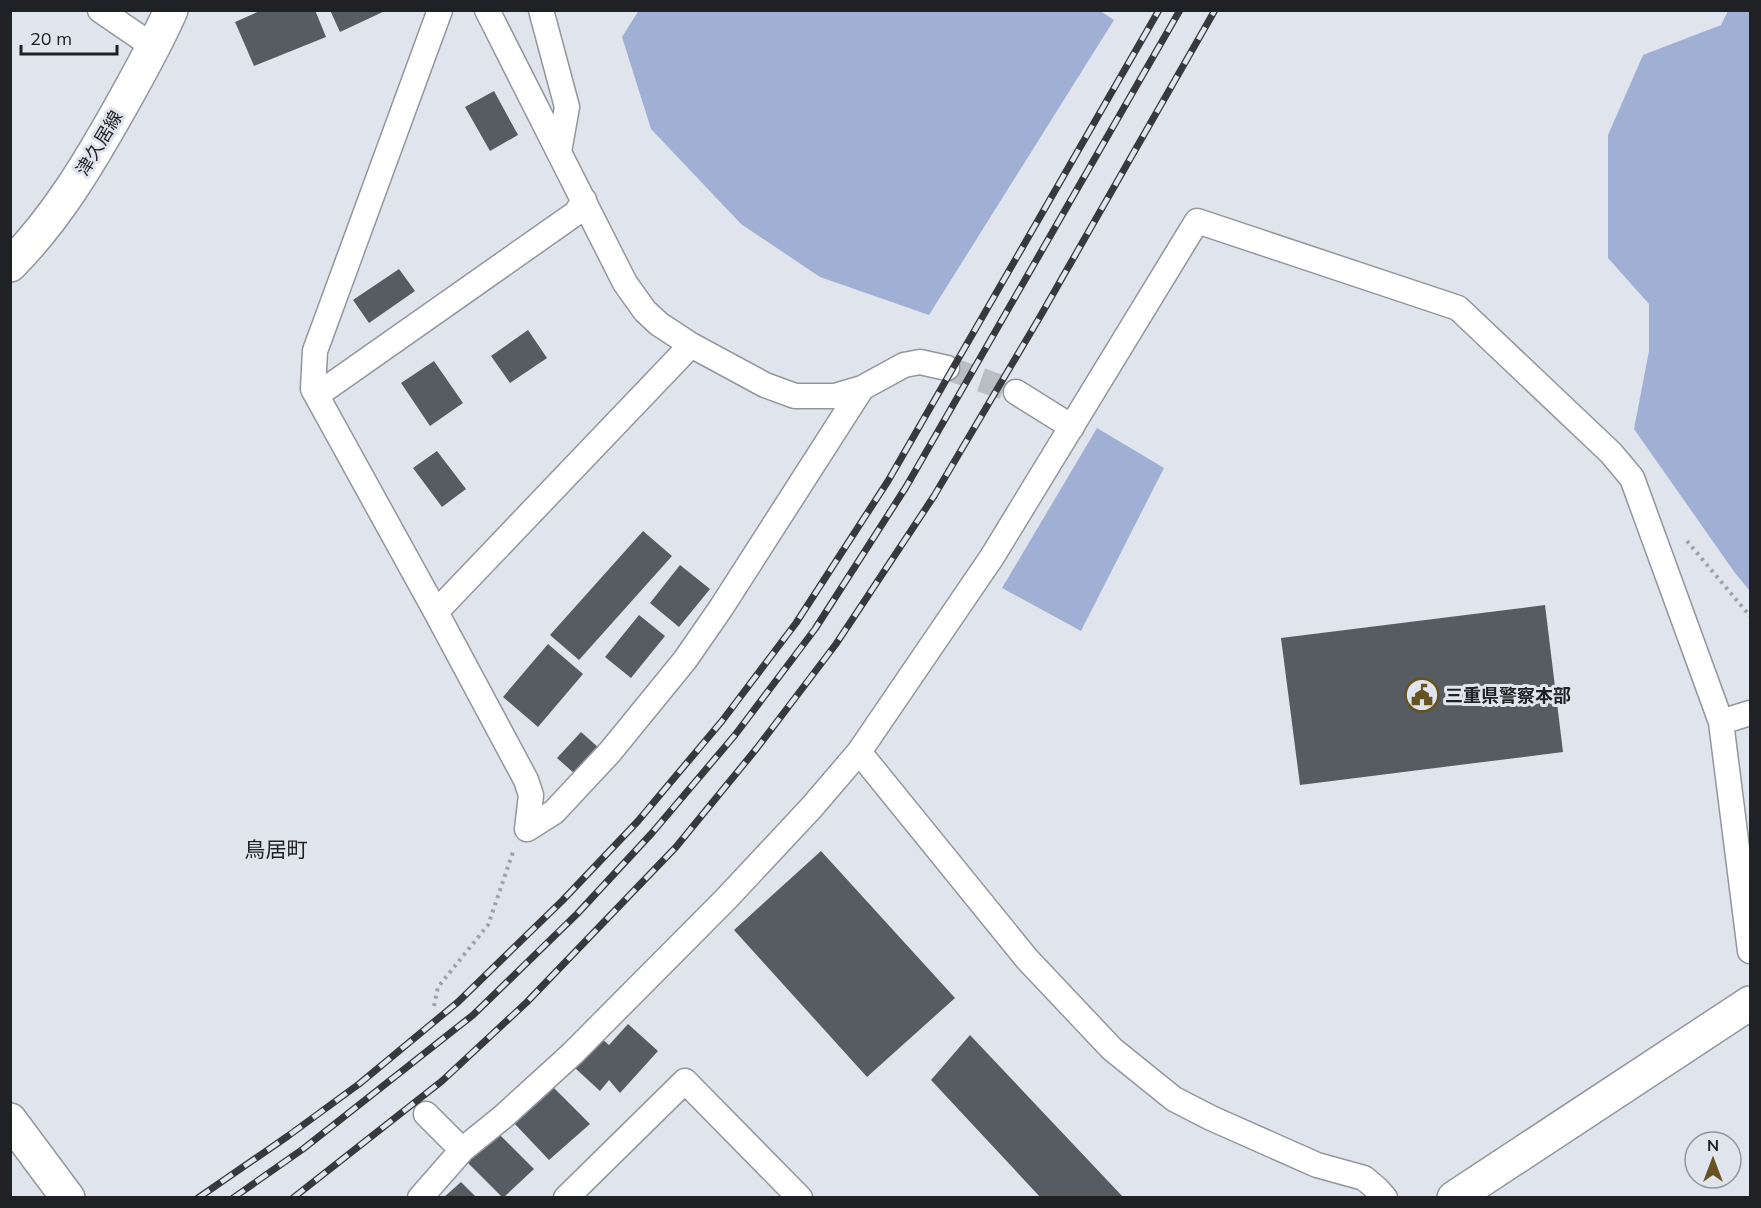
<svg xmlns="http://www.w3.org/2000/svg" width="1761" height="1208" viewBox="0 0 1761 1208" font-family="Mulish,'Noto Sans JP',sans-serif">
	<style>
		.green { fill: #a0b0d5 }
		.building { fill: #575b62 }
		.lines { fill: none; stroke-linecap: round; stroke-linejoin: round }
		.street-tunnel { stroke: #babdc4; stroke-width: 24; stroke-dasharray: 24 12; stroke-linecap: butt }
		.street-casing { stroke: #92969d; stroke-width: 27 }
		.secondary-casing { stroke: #92969d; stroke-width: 36 }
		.path { stroke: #9fa2a8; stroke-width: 4; stroke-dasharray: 3 4.5; stroke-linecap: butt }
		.street { stroke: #fff; stroke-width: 24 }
		.secondary { stroke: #fff; stroke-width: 33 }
		.rail-casing { stroke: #38393d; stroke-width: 7 }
		.rail { stroke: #e0e4ec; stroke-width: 4.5; stroke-dasharray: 14; stroke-linecap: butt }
		.labels { text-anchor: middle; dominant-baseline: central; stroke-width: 6; stroke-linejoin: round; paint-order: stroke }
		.street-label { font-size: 18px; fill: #202124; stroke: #e0e4ec }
		.poi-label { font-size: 18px; font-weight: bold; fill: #202124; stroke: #e0e4ec; text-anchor: start }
		.quarter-label { font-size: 21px; fill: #202124; stroke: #e0e4ec }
	</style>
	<rect width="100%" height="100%" fill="#e0e4ec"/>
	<!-- green -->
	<path class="green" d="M639 10H1099L1114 20 929 315 820 277 741 224 651 129 622 37Z
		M1728 11H1750V591L1735 573 1634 429 1649 351V304L1608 258V135L1643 55 1721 25Z
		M1097 428 1164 468 1081 631 1002 588Z"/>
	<!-- building -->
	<path class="building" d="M262 10H315L326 37 254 66 235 22Z
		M330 10H387L340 32Z
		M494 91 518 135 490 151 465 107Z
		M399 269 415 291 369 323 353 300Z
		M528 330 547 358 510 383 491 356Z
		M434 361 463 403 430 426 401 383Z
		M437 451 466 489 442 507 413 468Z
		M643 531 672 556 579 660 550 635Z
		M680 565 710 589 679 627 650 603Z
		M1545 605 1563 752 1300 785 1281 638Z
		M639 615 665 636 631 678 605 657Z
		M548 644 583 674 538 727 503 697Z
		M581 732 599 748 575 774 557 758Z
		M821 851 955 998 867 1077 734 930Z
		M628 1024 658 1051 620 1093 609 1080 600 1091 575 1068 601 1038 609 1045Z
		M970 1035 1124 1198H1041L931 1080Z
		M553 1087 590 1124 549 1160 514 1123Z
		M499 1134 534 1169 503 1198 467 1162Z
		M461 1182 477 1198H443Z"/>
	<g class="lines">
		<!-- street-tunnel -->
		<path class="street-tunnel" d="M947 368 1016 392"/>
		<defs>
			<path id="street" d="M100 10 154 47
				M440 10 315 351 313 389 436 612 526 780 531 795 527 829
				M487 10 625 283 645 311 659 324 691 345 765 385 795 396H835L862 388 904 365 920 362 947 368
				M541 10 567 107 559 152
				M1016 392 1072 427
				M317 395 576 213 584 200
				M436 612 691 345
				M1721 722 1750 713
				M859 752 1027 959 1112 1049 1174 1099 1211 1118 1317 1165 1364 1178 1377 1189 1385 1198
				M527 829 554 812 610 752 685 660 721 608 862 388
				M462 1150 504 1116 572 1054 726 899 812 807 859 752 992 557 1197 221 1458 308 1611 453 1632 478 1721 722 1750 951
				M420 1198 462 1150 426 1114
				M566 1198 685 1081 800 1198"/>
			<path id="secondary" d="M10 265C56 219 89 163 120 108 138 76 156 44 171 10
				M10 1120 68 1198
				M1454 1198 1750 1003"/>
		</defs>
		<!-- street casing -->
		<use href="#street" class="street-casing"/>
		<!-- secondary casing -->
		<use href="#secondary" class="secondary-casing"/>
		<!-- path -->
		<path class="path" d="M1687 541 1750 616
			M434 1006 438 987 488 925 513 852"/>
		<!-- street -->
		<use href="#street" class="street"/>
		<!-- secondary -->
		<use href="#secondary" class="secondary"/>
		<defs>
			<path id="rail" d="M198 1198 288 1136 359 1084 458 1002 562 901 638 821 722 721 796 623 888 481 1159 10
				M233 1198 303 1149 473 1015 577 914 652 833 735 735 815 629 906 487 1180 10
				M293 1198 442 1081 527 1002 676 847 757 748 836 644 934 496 1041 315 1215 10"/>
		</defs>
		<!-- rail casing -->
		<use href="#rail" class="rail-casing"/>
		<!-- rail -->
		<use href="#rail" class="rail"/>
	</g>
	<!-- icons -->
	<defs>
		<symbol id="civic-ring" viewBox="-11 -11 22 22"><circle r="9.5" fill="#e0e4ec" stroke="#675321" stroke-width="1.5"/><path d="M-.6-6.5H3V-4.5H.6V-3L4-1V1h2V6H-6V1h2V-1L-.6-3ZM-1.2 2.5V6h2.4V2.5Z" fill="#675321"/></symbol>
	</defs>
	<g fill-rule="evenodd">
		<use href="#civic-ring" x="1403" y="676" width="38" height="38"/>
	</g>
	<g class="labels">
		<!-- street labels -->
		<g class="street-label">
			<text transform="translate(99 143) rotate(-59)">津久居線</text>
		</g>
		<!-- poi labels -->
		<g class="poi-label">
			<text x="1445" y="695">三重県警察本部</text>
		</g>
		<!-- quarter labels -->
		<g class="quarter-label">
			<text x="276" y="849">鳥居町</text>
		</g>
	</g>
	<!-- border -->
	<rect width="1761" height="1208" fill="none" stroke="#202124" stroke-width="24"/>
	<!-- north arrow -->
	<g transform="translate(1713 1160)"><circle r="28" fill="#e0e4ec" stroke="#93969c" stroke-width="1.5"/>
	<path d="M0-4.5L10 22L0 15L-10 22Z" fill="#675321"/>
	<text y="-9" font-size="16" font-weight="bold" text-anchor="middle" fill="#202124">N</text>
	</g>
	<!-- scale -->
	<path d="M21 45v9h96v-9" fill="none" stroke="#202124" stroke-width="3"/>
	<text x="30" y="45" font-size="18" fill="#202124" stroke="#e0e4ec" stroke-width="4.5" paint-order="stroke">20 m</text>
</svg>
